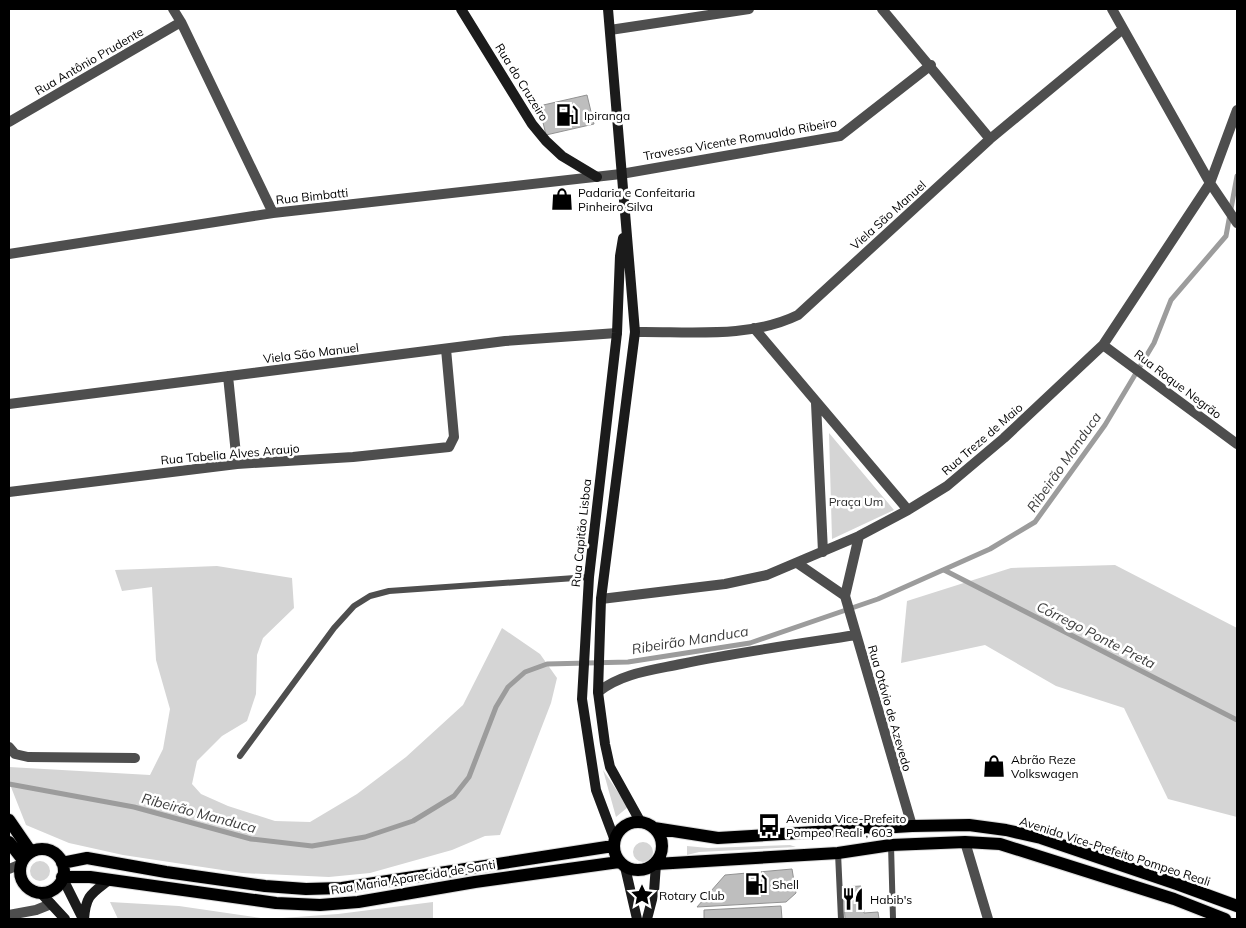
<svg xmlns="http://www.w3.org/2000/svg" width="1246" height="928" viewBox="0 0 1246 928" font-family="Mulish,sans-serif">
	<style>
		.green { fill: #d5d5d5 }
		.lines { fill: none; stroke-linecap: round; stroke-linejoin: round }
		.stream { stroke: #9c9c9c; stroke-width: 5 }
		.building { fill: #bebebe; stroke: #929292 }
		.primary-casing { stroke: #dbdbdb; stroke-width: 14 }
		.lane { stroke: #4e4e4e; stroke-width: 6 }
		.street { stroke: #4e4e4e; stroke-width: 10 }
		.secondary { stroke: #1b1b1b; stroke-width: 10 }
		.primary { stroke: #000; stroke-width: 12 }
		.labels { text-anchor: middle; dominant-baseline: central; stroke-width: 5; stroke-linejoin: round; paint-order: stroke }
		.street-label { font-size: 12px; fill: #000; stroke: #fff }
		.poi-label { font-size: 12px; fill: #000; stroke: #fff; text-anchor: start }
		.park-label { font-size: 12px; fill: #2c2c2c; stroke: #fff }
		.water-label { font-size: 14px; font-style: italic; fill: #3d3d3d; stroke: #fff }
	</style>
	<rect width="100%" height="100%" fill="#fff"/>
	<!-- green -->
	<path class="green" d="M829 433 894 510 832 539Z
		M1115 565 1237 628V817L1168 799 1124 708 1056 686 985 645 901 663 907 601 1011 568Z
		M217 566 292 578 294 608 263 638 257 655 256 694 247 721 222 736 197 761 192 784 201 794 228 806 275 821 310 822 357 794 406 757 463 705 502 628 540 654 557 678 551 703 500 835 485 836 452 850 370 873 329 877 242 873 123 855 69 843 26 825 9 782V767L150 775 163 749 170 709 156 660 152 587 122 591 115 570Z
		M603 770 628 807 616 817Z
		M633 852a10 10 0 1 1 20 0a10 10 0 1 1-20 0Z
		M790 845 796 847 699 852 687 855V846L708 848Z
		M30 871a10 10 0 1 1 20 0a10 10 0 1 1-20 0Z
		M110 902 179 906 268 919 338 914 433 902V919H118Z"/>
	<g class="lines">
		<!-- stream -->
		<path class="stream" d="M944 570 1237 720
			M9 784 134 807 251 839 312 846 365 837 413 821 454 796 469 777 496 707 508 687 525 672 547 664 628 662 750 643 878 599 990 549 1035 522 1105 425 1154 343 1171 300 1226 236 1237 176"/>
	</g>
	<!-- building -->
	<path class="building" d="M587 95 594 124 546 135 539 106Z
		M792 869 796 893 786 902 697 907 725 875Z
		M861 886 864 913 878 912 879 919H845L843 887Z
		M781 906 782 919H704V910Z"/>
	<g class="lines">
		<defs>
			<path id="primary" d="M9 820 31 852
				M614 846a24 24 0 1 1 48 0a24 24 0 1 1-48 0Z
				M654 828 718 838 912 826 969 825 1006 830 1041 838 1177 884 1237 906
				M9 842 23 860
				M20 871a22 22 0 1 1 44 0a22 22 0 1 1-44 0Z
				M62 863 87 858 166 872 265 886 306 889 342 888 613 846
				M656 864 838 853 891 845 965 842 1000 844 1174 899 1225 919
				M62 877H90L276 903 320 905 358 902 475 882 619 862"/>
		</defs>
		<!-- primary casing -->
		<use href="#primary" class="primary-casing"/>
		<!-- lane -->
		<path class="lane" d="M240 756 334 628 354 606 370 596 389 591 589 577
			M891 845 893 919
			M838 853 841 919"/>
		<!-- street -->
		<path class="street" d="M173 9 181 22 273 213
			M882 9 990 139
			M1112 9 1210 183 1237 223
			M610 30 749 9
			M9 122 181 22
			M9 254 273 213 621 174 840 136 931 65
			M754 328 908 510
			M635 332C687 331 749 339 798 315L990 139 1123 29
			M1103 345 1237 444
			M228 376 237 464
			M816 403 823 552
			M9 404 505 341 617 333
			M9 492 237 464 353 457 449 447 454 437 446 349
			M859 536 845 596 912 826
			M797 563 845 596
			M601 599 725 584 767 575 859 536 908 510 947 486 1004 438 1103 345 1210 183 1237 110
			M598 692C622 673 653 670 681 664 739 652 798 644 856 635
			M9 747 15 754 28 757 135 758
			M965 842 988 919
			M9 869 21 864
			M9 915 36 910 51 904"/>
		<!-- secondary -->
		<path class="secondary" d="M461 9 532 124 546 141 562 156 597 177
			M608 9 635 332 601 599 598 692 605 744 610 767 640 821
			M614 838 596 790 582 699 589 577 617 333 620 256 623 238
			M625 867 637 919
			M62 877 83 919
			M40 892 65 919
			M84 919C86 895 91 894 109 880
			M647 919 654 892 656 864"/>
		<!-- primary -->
		<use href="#primary" class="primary"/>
	</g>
	<!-- icons -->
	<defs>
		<symbol id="fuel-bare" viewBox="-9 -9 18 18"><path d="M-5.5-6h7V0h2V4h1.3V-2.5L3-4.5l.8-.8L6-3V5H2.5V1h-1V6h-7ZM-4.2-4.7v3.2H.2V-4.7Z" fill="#000" stroke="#fff" stroke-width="2.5" paint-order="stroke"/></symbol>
		<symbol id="shop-bare" viewBox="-9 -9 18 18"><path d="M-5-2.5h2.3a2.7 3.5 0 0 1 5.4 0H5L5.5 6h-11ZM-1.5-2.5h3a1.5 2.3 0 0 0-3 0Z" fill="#000" stroke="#fff" stroke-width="2.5" paint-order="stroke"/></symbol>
		<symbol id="bus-bare" viewBox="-9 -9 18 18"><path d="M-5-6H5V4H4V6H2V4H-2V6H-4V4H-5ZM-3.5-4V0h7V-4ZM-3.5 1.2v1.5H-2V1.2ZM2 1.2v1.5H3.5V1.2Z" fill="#000" stroke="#fff" stroke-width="2.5" paint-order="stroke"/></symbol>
		<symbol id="sight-bare" viewBox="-9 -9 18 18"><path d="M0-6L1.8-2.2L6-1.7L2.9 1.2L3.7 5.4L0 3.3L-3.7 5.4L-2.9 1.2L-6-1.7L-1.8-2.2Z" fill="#000" stroke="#fff" stroke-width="2.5" paint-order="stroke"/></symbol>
		<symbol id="restaurant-bare" viewBox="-9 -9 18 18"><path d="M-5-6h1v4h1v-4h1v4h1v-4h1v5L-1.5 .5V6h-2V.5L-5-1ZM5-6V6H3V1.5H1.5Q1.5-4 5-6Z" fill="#000" stroke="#fff" stroke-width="2.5" paint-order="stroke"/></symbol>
	</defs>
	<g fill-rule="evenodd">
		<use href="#fuel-bare" x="551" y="99" width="32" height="32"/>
		<use href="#shop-bare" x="546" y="183" width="32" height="32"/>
		<use href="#shop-bare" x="978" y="750" width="32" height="32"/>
		<use href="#bus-bare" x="753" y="809" width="32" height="32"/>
		<use href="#fuel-bare" x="740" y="868" width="32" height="32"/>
		<use href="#sight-bare" x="626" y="879" width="32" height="32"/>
		<use href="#restaurant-bare" x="837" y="883" width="32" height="32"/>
	</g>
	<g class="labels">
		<!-- street labels -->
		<g class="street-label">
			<text transform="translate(89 61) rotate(-30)">Rua Antônio Prudente</text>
			<text transform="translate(522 82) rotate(58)">Rua do Cruzeiro</text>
			<text transform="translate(740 139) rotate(-10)">Travessa Vicente Romualdo Ribeiro</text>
			<text transform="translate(312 196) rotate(-6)">Rua Bimbatti</text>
			<text transform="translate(888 215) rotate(-42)">Viela São Manuel</text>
			<text transform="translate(311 353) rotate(-7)">Viela São Manuel</text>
			<text transform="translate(1178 384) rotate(37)">Rua Roque Negrão</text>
			<text transform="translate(982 439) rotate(-41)">Rua Treze de Maio</text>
			<text transform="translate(230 454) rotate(-5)">Rua Tabelia Alves Araujo</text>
			<text transform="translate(581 533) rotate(-84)">Rua Capitão Lisboa</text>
			<text transform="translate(890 708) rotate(74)">Rua Otávio de Azevedo</text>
			<text transform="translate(1115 851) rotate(18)">Avenida Vice-Prefeito Pompeo Reali</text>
			<text transform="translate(413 877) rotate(-9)">Rua Maria Aparecida de Santi</text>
		</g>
		<!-- poi labels -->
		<g class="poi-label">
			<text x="584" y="115">Ipiranga</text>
			<text x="578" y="192">Padaria e Confeitaria<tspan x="578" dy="14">Pinheiro Silva</tspan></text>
			<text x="1011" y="759">Abrão Reze<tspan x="1011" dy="14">Volkswagen</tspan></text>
			<text x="786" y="818">Avenida Vice-Prefeito<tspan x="786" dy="14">Pompeo Reali , 603</tspan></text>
			<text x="772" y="884">Shell</text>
			<text x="659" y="895">Rotary Club</text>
			<text x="870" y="899">Habib's</text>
		</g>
		<!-- park labels -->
		<g class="park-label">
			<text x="856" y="501">Praça Um</text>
		</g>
		<!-- water labels -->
		<g class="water-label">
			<text transform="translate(1064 462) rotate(-55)">Ribeirão Manduca</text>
			<text transform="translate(1096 635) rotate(27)">Córrego Ponte Preta</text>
			<text transform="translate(690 640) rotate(-9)">Ribeirão Manduca</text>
			<text transform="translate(199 813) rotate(15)">Ribeirão Manduca</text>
		</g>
	</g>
	<!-- border -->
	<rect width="1246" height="928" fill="none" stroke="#000000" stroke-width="20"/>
</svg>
